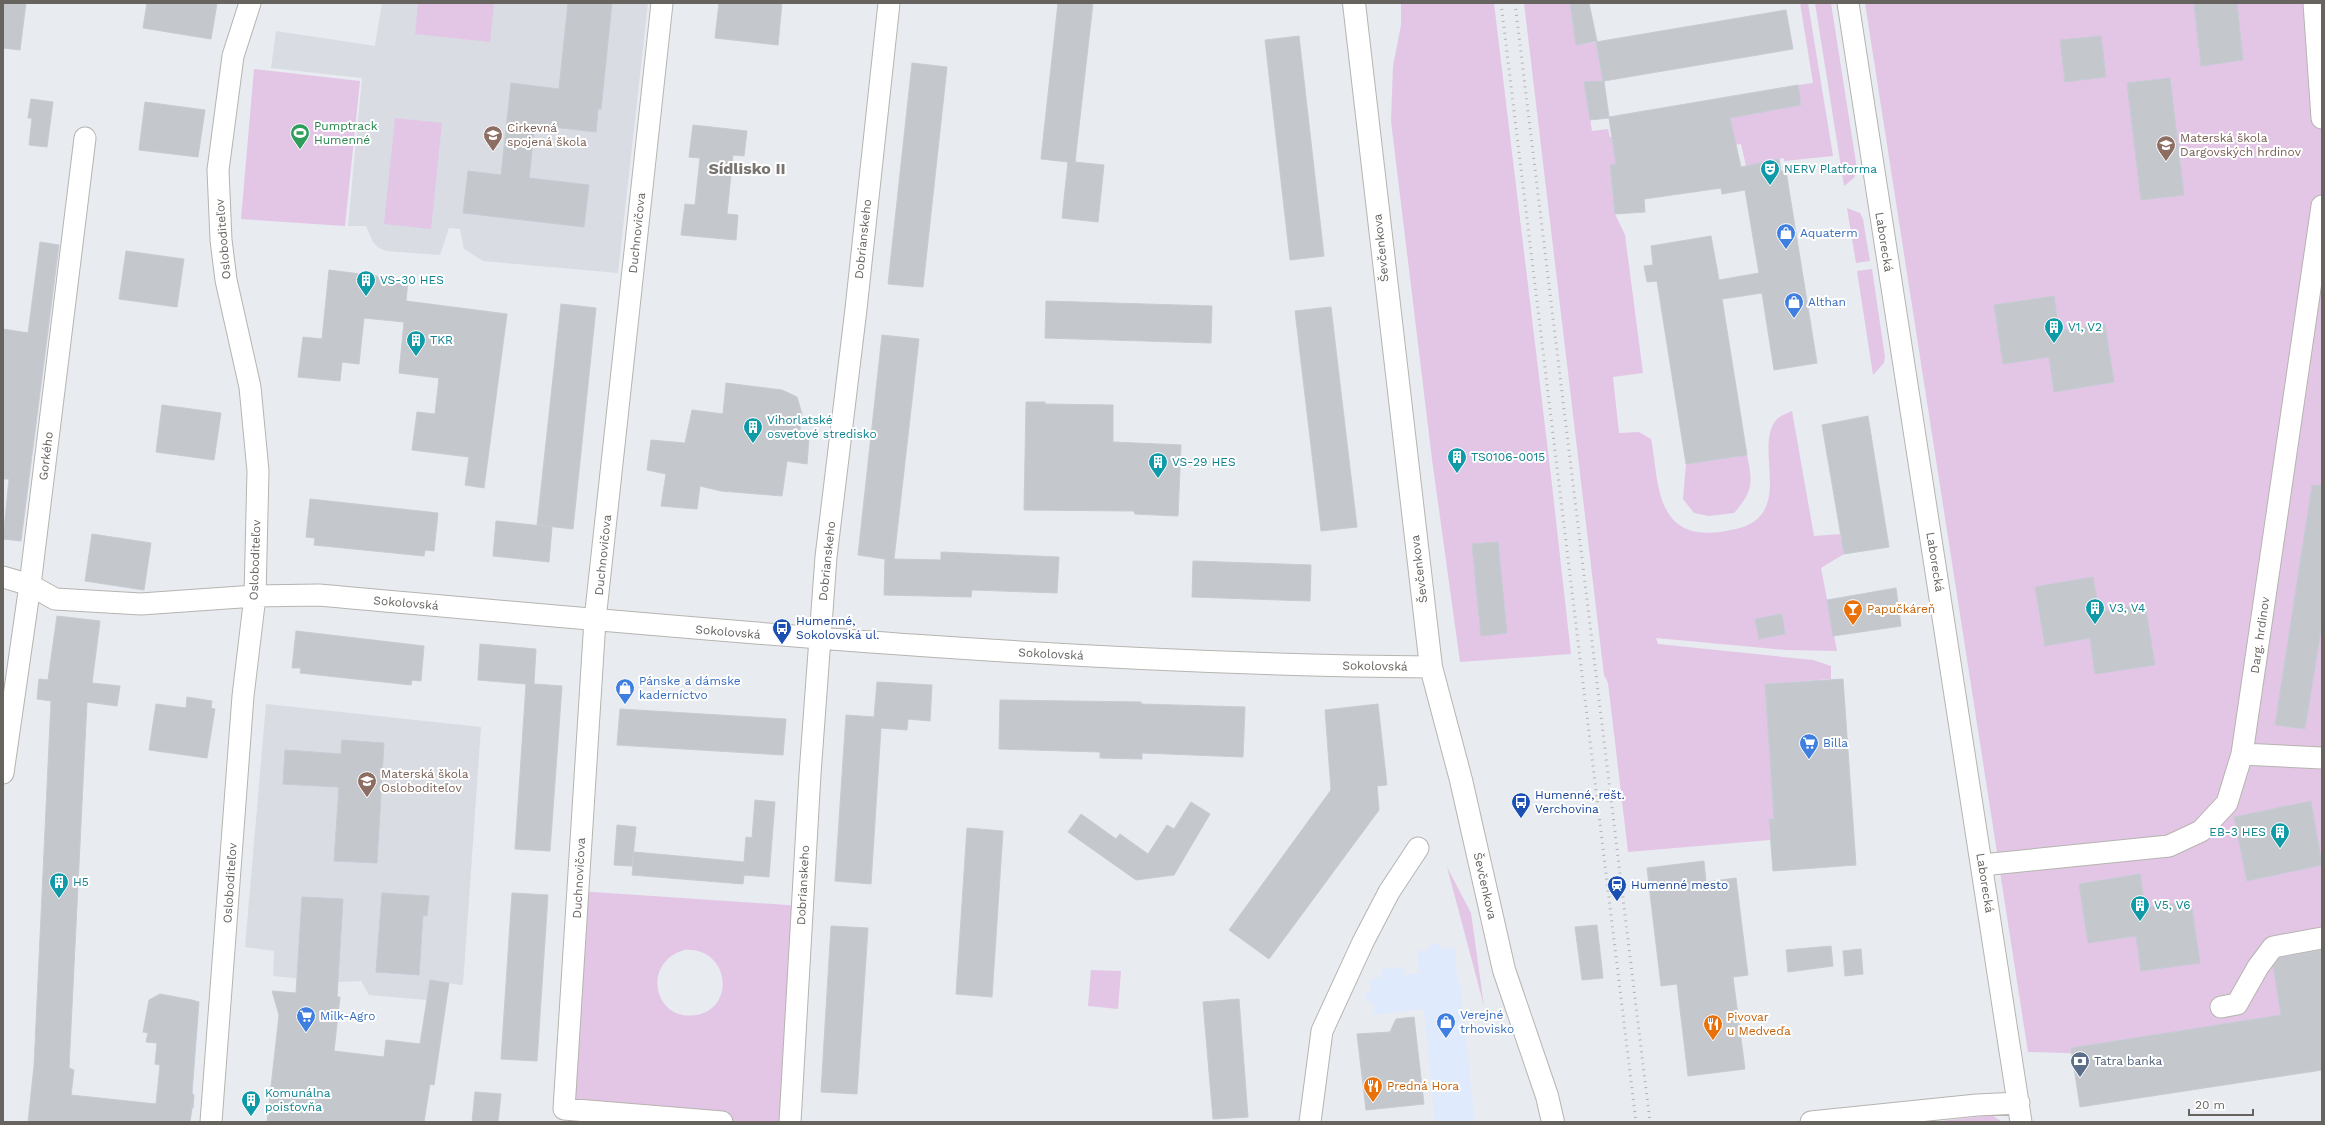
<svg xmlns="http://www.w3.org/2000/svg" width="2325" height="1125" viewBox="0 0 2325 1125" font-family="'Work Sans',sans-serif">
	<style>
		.commercial { fill: #e0eafd }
		.education { fill: #d9dce3 }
		.green { fill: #e3c6e6; fill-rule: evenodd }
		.building { fill: #c4c7cc; stroke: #c6ccd5 }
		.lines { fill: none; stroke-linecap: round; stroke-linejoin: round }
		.minor-casing { stroke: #b6b4b0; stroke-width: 23 }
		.secondary-casing { stroke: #b7b4b0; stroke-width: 24 }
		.minor { stroke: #fff; stroke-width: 21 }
		.secondary { stroke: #fff; stroke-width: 22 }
		.rail { stroke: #b3b3b2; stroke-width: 3; stroke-dasharray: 1 5; stroke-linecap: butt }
		.labels { text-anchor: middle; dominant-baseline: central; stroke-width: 4; stroke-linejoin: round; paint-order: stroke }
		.leisure-label { font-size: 12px; fill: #27864d; stroke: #fff; text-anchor: start }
		.education-label { font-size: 12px; fill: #785e54; stroke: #fff; text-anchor: start }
		.culture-label { font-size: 12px; fill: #0d838f; stroke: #fff; text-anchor: start }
		.street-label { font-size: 12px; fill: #67635f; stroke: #fff }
		.shop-label { font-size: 12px; fill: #366cbe; stroke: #fff; text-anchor: start }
		.food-label { font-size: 12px; fill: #c56008; stroke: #fff; text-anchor: start }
		.transit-label { font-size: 12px; fill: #164399; stroke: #fff; text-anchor: start }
		.service-label { font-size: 12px; fill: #4e5e75; stroke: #fff; text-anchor: start }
		.district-label { font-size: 16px; font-weight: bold; fill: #797470; stroke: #fff }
	</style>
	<rect width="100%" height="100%" fill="#e8ebf0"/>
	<!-- commercial -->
	<path class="commercial" d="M1439 943 1440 948 1454 947 1458 983H1460L1475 1122H1435L1424 1009 1374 1015 1372 1002 1367 1003 1365 993 1371 992 1370 979 1382 977V969L1403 967 1404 975 1419 973 1417 951 1430 950 1429 945Z"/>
	<!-- education -->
	<path class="education" d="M382 3H648L618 273 483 261 464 249 460 229 449 228 440 255 386 251 379 248 373 242 366 226H348L362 78 271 68 276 31 375 46Z
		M266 704 481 727 463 985 430 981 427 1000 369 995 361 981 338 982 273 976 274 951 245 947Z"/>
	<!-- green -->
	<path class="green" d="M418 3H494L490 42 415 34Z
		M1401 3H1494L1551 476 1571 654 1460 662 1432 459 1391 121 1393 66 1401 25Z
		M1524 3H1570L1576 45 1596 42 1603 81 1584 82 1592 131 1608 129 1610 137 1801 105 1798 85 1813 83 1800 3H1808L1833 156 1784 161V158L1746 166 1741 144 1610 166 1615 214 1625 235 1643 373 1613 377 1619 433 1639 432 1651 439C1658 471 1654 525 1697 532 1711 534 1721 532 1736 529 1796 515 1753 449 1776 420 1780 416 1787 413 1792 411L1814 536 1840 534 1844 554 1821 568 1837 651 1786 650 1656 638 1658 644 1813 660 1831 666V679L1765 684 1774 819H1769L1770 840 1628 852 1608 683 1604 675Z
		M1815 3H1831L1857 169 1854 178 1844 186Z
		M1865 3H2322V1061L2028 1052Z
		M254 69 360 81 345 226 241 219Z
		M395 118 442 123 431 229 384 224Z
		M1847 208 1860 213 1863 219 1870 261 1856 263Z
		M1872 269 1885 357 1884 363 1873 375 1857 271Z
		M1747 455C1753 482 1753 492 1734 513L1709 516 1694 513 1683 499 1686 464Z
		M1447 867 1471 913 1484 1006Z
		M578 891 802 906 790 1122H722L564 1109ZM684 950C729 946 737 1008 696 1015 654 1022 641 963 684 950Z
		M1091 970 1121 971 1118 1009 1088 1006Z
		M1992 1115 2002 1122H1933Z"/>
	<!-- building -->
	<path class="building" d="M3 3H26L20 50 3 48Z
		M147 3H217L211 39 143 28Z
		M568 3H612L601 109H598L596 132 535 125 529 178 589 185 584 227 463 213 468 171 501 175 511 83 559 89Z
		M719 3H782L778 45 715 38Z
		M1058 3H1093L1075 162 1104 165 1098 222 1062 218 1068 162 1041 159Z
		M1570 3H1589L1597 41 1576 45Z
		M2194 3H2237L2243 60 2201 66Z
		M1786 10 1793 49 1604 81 1609 117 1798 85 1801 105 1730 118 1741 167 1779 159 1781 171H1786L1817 363 1774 370 1762 293 1722 299 1747 455 1686 464 1657 281 1647 282 1644 266 1653 265 1651 246 1711 236 1719 280 1759 273 1745 190 1722 194 1721 188 1644 199 1645 212 1615 214 1610 165 1616 164 1609 118 1590 120 1584 82 1603 81 1596 42Z
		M1299 36 1324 256 1290 260 1265 40Z
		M2101 36 2106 77 2065 82 2060 40Z
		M912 63 947 67 923 287 888 284Z
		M2170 78 2184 195 2141 200 2127 83Z
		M31 99 53 102 47 147 29 145 32 118H28Z
		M145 102 205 110 198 157 139 150Z
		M693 125 747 131 744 156 733 155 727 214 738 215 736 240 681 235 685 204 695 205 700 158 689 157Z
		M40 242 59 245 21 541 3 539 9 479H3V329L28 333Z
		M126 251 184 259 177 307 119 299Z
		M329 270 408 280 406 301 507 314 484 488 465 485 469 457 412 450 417 412 435 414 439 378 399 373 404 322 364 318 359 364 342 362 340 381 298 377 303 337 322 339Z
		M2054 296 2059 331 2105 324 2114 382 2054 392 2049 357 2003 364 1994 305Z
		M1046 301 1212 306 1211 343 1045 338Z
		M561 304 596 308 573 529 537 525Z
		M1331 307 1357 527 1321 531 1295 311Z
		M882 335 919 339 894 559 941 560V552L1059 557 1057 593 972 590 971 597 884 595 885 559 858 555Z
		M726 383 782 390 797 397 802 414 799 437 809 438 807 464 787 461 782 496 721 491 700 486 697 509 661 506 666 474 647 470 651 440 685 443 692 410 723 414Z
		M1026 402H1045V404L1113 405V442L1181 445 1178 516 1135 514 1134 511 1024 510Z
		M162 405 221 413 214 460 156 452Z
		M1868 416 1889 547 1844 554 1822 425Z
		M2312 485 2322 486V623L2305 729 2275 725Z
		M310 499 438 513 434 551 425 550 424 556 314 545 315 538 306 537Z
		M496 521 552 527 549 562 493 556Z
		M92 534 151 543 144 590 85 581Z
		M1498 542 1507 633 1481 636 1472 544Z
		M1193 561 1311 565 1310 601 1192 597Z
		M2093 577 2099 612 2145 604 2155 665 2095 674 2090 638 2045 646 2035 587Z
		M1896 588 1901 626 1833 636 1827 600Z
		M1782 614 1785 634 1759 639 1755 619Z
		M57 616 100 621 92 683 120 686 117 706 87 702 69 1068 74 1070 71 1095 156 1104 160 1065 155 1064 157 1043 146 1042 148 1033 143 1032 149 1000 160 994 192 1000 199 1002 192 1093 194 1095 193 1108H192L190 1122H28L34 1066 51 701 37 699 39 679 48 680Z
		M296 631 424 646 421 681 412 680 411 685 300 673 301 668H292Z
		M480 644 536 649 534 684 562 686 550 851 515 849 526 684 478 680Z
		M1843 679 1856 865 1773 871 1769 819H1774L1765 684Z
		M877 682 932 685 930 721 908 719 907 730 881 728 871 884 835 881 846 715 874 717Z
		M187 697 212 701 211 708 215 709 207 758 149 750 156 704 186 708Z
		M1000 700 1141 702V704L1245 707 1243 757 1142 753V759L1100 758V752L999 749Z
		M1378 704 1387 785 1377 786 1379 810 1269 959 1229 930 1331 790 1325 710Z
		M620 709 786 719 783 755 617 745Z
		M342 740 384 743 377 863 334 861 339 787 283 784 285 750 341 754Z
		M755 800 775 802 769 877 744 875 743 884 632 875 634 852 744 862 746 837 752 838Z
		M2311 801 2322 865 2247 881 2234 817Z
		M1191 802 1210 814 1174 875 1136 880 1068 832 1081 814 1116 839 1120 834 1148 854 1167 825 1174 829Z
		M617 825 636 827 632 866 614 865Z
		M967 828 1003 831 992 997 956 994Z
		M1704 861 1706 882 1736 878 1748 975 1733 977 1745 1069 1688 1076 1677 984 1661 986 1647 868Z
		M2140 874 2145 908 2191 901 2200 963 2141 971 2136 936 2088 943 2079 884Z
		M382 893 429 896 427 916 423 915 419 975 376 972Z
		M512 893 548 895 537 1061 501 1059Z
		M302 897 343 899 337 997H340L334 1051 384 1057 386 1040 420 1044 430 980 449 983 434 1085 430 1084 424 1122H267L279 1015 272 991 296 993Z
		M1597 925 1603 978 1582 980 1575 927Z
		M831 926 868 928 857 1094 821 1092Z
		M1831 946 1833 966 1788 972 1786 950Z
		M1861 949 1863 974 1845 976 1843 951Z
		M2322 950V1070L2080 1107 2071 1048 2281 1015 2273 966 2280 958Z
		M1239 999 1248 1117 1213 1119 1203 1002Z
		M1414 1017 1424 1104 1366 1110 1357 1034 1390 1032 1396 1019Z
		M475 1092 501 1094 498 1122H472Z"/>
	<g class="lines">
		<defs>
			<path id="minor" d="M662 3 595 620 564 1109 722 1122
				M1848 3 2021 1122
				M2314 3 2322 118
				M3 577 30 585 55 599 141 604 255 596 319 595C689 628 1059 664 1431 667
				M2242 754 2322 758
				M3 773 30 585 85 138
				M1982 865 2169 846 2201 831 2227 803 2242 754 2322 206
				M2221 1007 2237 1004 2258 967 2273 947 2322 938
				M211 1122 243 696 255 596 258 471 250 387 226 280 221 240 218 170 233 56 250 3
				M790 1122 810 774 826 557 856 309 889 3
				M1310 1122 1322 1031 1363 942 1389 892 1418 848
				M1811 1122 1977 1105 2019 1103"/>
			<path id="secondary" d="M1354 3 1431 667 1461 780 1504 970 1547 1096 1553 1122"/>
		</defs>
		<!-- minor casing -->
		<use href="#minor" class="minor-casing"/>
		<!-- secondary casing -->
		<use href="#secondary" class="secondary-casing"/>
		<!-- minor -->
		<use href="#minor" class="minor"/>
		<!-- secondary -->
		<use href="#secondary" class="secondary"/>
		<!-- rail -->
		<path class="rail" d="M1501 3 1636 1122
			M1515 3 1650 1122"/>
	</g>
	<!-- icons -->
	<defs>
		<symbol id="stadium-pin" viewBox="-11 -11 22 30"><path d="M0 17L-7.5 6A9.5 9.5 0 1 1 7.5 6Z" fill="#2e9e5b" stroke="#fff"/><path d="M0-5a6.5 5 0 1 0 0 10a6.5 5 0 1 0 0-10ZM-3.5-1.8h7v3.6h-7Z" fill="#fff"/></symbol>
		<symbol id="school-pin" viewBox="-11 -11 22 30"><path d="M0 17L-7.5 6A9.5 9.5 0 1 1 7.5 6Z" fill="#8d6e63" stroke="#fff"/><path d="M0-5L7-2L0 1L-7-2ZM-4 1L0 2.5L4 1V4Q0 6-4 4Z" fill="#fff"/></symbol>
		<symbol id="theatre-pin" viewBox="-11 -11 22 30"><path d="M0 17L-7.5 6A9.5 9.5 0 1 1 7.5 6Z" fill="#0f9aa8" stroke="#fff"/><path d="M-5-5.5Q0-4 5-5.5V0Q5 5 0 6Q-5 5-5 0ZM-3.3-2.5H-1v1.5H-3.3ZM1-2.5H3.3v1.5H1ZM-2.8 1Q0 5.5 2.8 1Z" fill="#fff"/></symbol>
		<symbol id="shop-pin" viewBox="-11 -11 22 30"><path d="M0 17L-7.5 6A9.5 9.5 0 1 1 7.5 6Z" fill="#3f7fe0" stroke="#fff"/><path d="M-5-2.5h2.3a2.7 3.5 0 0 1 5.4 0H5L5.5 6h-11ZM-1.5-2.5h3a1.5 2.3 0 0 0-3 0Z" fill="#fff"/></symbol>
		<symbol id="building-pin" viewBox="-11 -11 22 30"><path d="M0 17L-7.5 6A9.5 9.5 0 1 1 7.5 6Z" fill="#0f9aa8" stroke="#fff"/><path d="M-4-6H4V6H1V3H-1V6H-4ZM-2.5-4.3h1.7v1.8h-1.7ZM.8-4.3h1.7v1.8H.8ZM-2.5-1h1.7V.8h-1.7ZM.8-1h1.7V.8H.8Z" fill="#fff"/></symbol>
		<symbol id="bar-pin" viewBox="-11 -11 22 30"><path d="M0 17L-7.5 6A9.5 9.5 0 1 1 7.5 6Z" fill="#e8710a" stroke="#fff"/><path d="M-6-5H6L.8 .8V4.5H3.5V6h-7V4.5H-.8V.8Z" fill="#fff"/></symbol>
		<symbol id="bus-pin" viewBox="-11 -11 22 30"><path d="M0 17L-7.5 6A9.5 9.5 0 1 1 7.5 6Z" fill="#1a4fb4" stroke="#fff"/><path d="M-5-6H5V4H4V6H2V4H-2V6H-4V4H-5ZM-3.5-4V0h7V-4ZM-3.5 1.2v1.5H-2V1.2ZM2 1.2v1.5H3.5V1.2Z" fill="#fff"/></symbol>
		<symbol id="supermarket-pin" viewBox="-11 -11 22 30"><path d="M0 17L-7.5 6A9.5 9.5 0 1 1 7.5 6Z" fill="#3f7fe0" stroke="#fff"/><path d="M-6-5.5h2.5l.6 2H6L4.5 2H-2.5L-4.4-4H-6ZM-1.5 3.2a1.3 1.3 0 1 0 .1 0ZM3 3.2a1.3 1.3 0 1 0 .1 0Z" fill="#fff"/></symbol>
		<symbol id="station-pin" viewBox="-11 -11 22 30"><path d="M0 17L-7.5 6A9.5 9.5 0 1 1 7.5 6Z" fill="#1a4fb4" stroke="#fff"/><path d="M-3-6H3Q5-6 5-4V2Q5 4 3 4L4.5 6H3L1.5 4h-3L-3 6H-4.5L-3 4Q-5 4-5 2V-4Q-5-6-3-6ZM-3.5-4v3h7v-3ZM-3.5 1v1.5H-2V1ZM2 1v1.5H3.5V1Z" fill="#fff"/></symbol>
		<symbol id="restaurant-pin" viewBox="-11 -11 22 30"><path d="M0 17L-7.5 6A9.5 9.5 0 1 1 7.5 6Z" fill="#e8710a" stroke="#fff"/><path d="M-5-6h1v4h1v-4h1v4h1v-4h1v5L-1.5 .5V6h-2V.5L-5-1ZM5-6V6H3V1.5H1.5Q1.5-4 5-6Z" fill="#fff"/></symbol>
		<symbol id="bank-pin" viewBox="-11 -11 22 30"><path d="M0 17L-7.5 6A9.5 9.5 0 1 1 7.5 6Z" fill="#5c6f8a" stroke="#fff"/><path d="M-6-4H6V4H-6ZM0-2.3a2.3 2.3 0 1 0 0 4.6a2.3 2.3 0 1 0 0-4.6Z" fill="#fff"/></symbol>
	</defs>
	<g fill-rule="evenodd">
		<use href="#stadium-pin" x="289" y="122" width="22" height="30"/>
		<use href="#school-pin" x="482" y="124" width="22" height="30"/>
		<use href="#school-pin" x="2155" y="134" width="22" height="30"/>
		<use href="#theatre-pin" x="1759" y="158" width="22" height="30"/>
		<use href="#shop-pin" x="1775" y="222" width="22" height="30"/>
		<use href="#building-pin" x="355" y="269" width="22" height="30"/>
		<use href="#shop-pin" x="1783" y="291" width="22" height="30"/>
		<use href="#building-pin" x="2043" y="316" width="22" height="30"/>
		<use href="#building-pin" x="405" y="329" width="22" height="30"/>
		<use href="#building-pin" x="742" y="416" width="22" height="30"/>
		<use href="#building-pin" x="1446" y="446" width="22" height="30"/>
		<use href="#building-pin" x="1147" y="451" width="22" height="30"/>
		<use href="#building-pin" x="2084" y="597" width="22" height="30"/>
		<use href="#bar-pin" x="1842" y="598" width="22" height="30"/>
		<use href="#bus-pin" x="771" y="617" width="22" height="30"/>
		<use href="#shop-pin" x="614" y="677" width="22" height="30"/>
		<use href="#supermarket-pin" x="1798" y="732" width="22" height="30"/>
		<use href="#school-pin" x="356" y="770" width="22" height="30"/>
		<use href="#bus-pin" x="1510" y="791" width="22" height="30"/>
		<use href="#building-pin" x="2269" y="821" width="22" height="30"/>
		<use href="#building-pin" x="48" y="871" width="22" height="30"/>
		<use href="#station-pin" x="1606" y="874" width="22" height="30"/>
		<use href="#building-pin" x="2129" y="894" width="22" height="30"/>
		<use href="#supermarket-pin" x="295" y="1005" width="22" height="30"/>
		<use href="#shop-pin" x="1435" y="1011" width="22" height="30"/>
		<use href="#restaurant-pin" x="1702" y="1013" width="22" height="30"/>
		<use href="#bank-pin" x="2069" y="1050" width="22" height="30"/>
		<use href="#restaurant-pin" x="1362" y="1075" width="22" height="30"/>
		<use href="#building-pin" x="240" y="1089" width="22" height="30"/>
	</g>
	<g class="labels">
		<!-- leisure labels -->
		<g class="leisure-label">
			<text x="314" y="126">Pumptrack<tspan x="314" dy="14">Humenné</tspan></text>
		</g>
		<!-- education labels -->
		<g class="education-label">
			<text x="507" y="128">Cirkevná<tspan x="507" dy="14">spojená škola</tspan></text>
			<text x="2180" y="138">Materská škola<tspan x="2180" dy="14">Dargovských hrdinov</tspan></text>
			<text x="381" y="774">Materská škola<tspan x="381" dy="14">Osloboditeľov</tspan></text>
		</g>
		<!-- culture labels -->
		<g class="culture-label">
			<text x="1784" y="169">NERV Platforma</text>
			<text x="380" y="280">VS-30 HES</text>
			<text x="2068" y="327">V1, V2</text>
			<text x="430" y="340">TKR</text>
			<text x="767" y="420">Vihorlatské<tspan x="767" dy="14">osvetové stredisko</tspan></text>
			<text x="1471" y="457">TS0106-0015</text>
			<text x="1172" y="462">VS-29 HES</text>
			<text x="2109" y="608">V3, V4</text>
			<text x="2266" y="832" text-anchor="end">EB-3 HES</text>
			<text x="73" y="882">H5</text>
			<text x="2154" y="905">V5, V6</text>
			<text x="265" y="1093">Komunálna<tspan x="265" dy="14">poisťovňa</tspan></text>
		</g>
		<!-- street labels -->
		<g class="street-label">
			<text transform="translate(637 233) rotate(-84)">Duchnovičova</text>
			<text transform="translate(223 239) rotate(-95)">Osloboditeľov</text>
			<text transform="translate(863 239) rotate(-84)">Dobrianskeho</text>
			<text transform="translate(1884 242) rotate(81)">Laborecká</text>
			<text transform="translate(1381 248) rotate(-96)">Ševčenkova</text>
			<text transform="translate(46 456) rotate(-83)">Gorkého</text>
			<text transform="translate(603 555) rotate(-84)">Duchnovičova</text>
			<text transform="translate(255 560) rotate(-88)">Osloboditeľov</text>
			<text transform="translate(827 561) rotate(-84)">Dobrianskeho</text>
			<text transform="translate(1935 562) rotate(81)">Laborecká</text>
			<text transform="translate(1419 569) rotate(-97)">Ševčenkova</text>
			<text transform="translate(406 603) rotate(5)">Sokolovská</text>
			<text transform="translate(728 632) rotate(5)">Sokolovská</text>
			<text transform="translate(2260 635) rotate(-82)">Darg. hrdinov</text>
			<text transform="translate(1051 654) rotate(3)">Sokolovská</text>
			<text transform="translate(1375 666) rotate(1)">Sokolovská</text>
			<text transform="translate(579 878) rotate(-87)">Duchnovičova</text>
			<text transform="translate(230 883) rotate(-86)">Osloboditeľov</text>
			<text transform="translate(1985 883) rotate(81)">Laborecká</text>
			<text transform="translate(803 885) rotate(-87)">Dobrianskeho</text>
			<text transform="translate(1485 886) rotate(77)">Ševčenkova</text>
		</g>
		<!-- shop labels -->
		<g class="shop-label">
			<text x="1800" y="233">Aquaterm</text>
			<text x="1808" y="302">Althan</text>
			<text x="639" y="681">Pánske a dámske<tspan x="639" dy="14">kaderníctvo</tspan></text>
			<text x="1823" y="743">Billa</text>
			<text x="1460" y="1015">Verejné<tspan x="1460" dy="14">trhovisko</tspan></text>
			<text x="320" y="1016">Milk-Agro</text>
		</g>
		<!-- food labels -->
		<g class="food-label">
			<text x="1867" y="609">Papučkáreň</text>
			<text x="1727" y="1017">Pivovar<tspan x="1727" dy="14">u Medveďa</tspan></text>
			<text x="1387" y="1086">Predná Hora</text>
		</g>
		<!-- transit labels -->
		<g class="transit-label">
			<text x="796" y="621">Humenné,<tspan x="796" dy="14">Sokolovská ul.</tspan></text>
			<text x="1535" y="795">Humenné, rešt.<tspan x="1535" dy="14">Verchovina</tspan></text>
			<text x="1631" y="885">Humenné mesto</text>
		</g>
		<!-- service labels -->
		<g class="service-label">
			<text x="2094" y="1061">Tatra banka</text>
		</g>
		<!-- district labels -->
		<g class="district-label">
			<text x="747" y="168">Sídlisko II</text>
		</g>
	</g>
	<!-- border -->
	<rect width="2325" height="1125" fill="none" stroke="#67635f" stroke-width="8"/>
	<!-- scale -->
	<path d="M2189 1109v6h64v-6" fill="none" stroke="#67635f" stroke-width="2"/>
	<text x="2195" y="1109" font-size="12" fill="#67635f" stroke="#ffffff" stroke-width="3" paint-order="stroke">20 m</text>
</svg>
